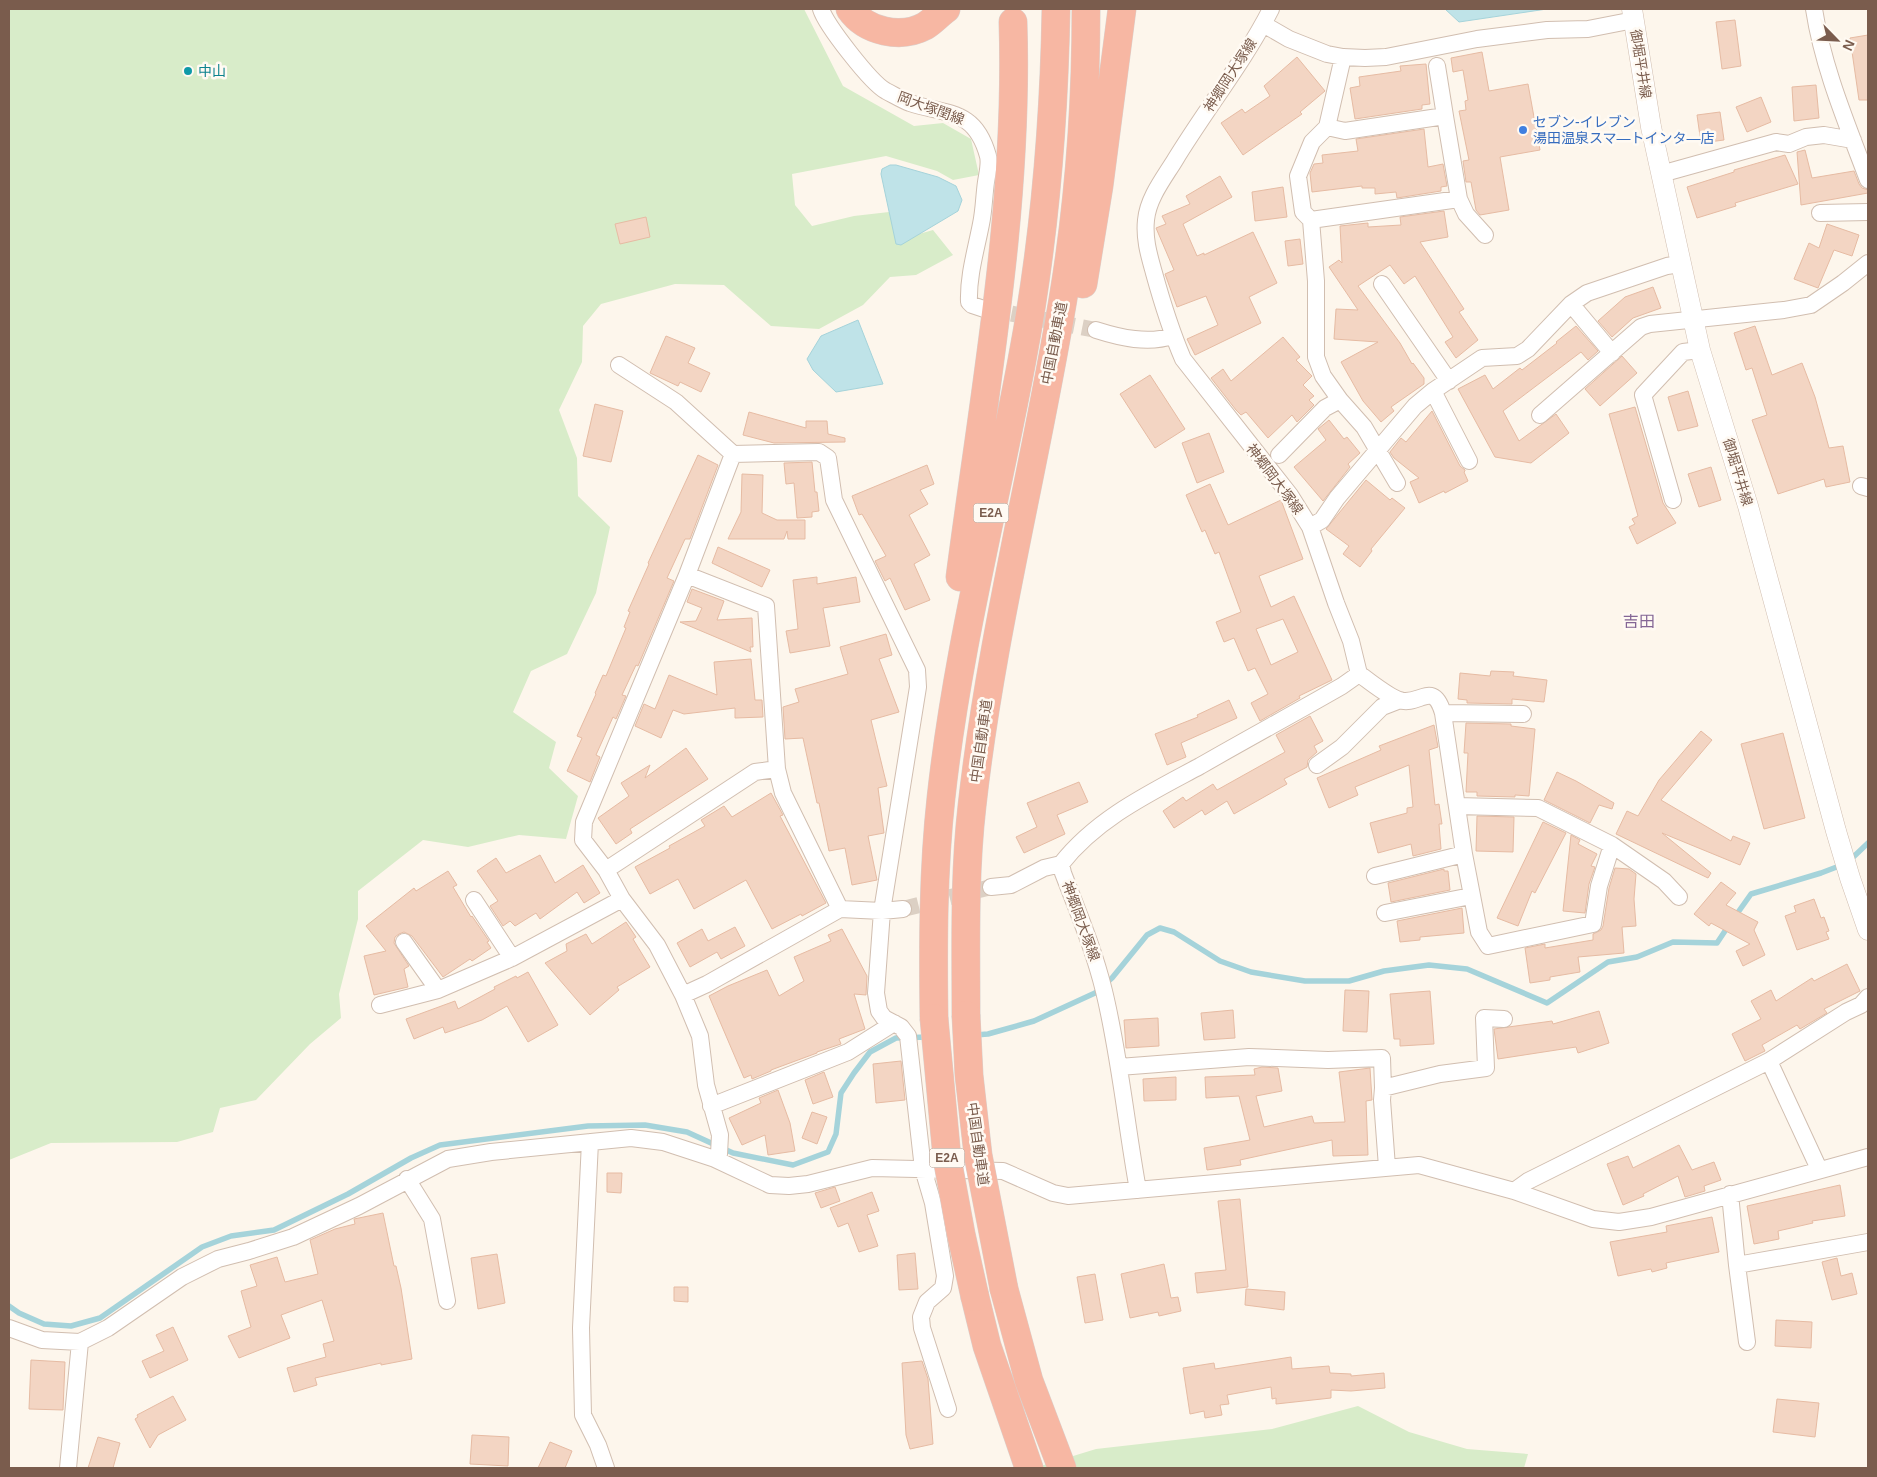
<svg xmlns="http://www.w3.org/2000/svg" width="1877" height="1477" viewBox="0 0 1877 1477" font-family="Helvetica,'Noto Sans JP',sans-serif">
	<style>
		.green { fill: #d8ecc9 }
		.water { fill: #bfe3e8; stroke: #a5d3da }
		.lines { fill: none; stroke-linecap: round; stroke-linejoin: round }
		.stream { stroke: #a5d3da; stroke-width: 5.5 }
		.building { fill: #f3d5c3; stroke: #e6bba3; fill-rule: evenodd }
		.minor-tunnel { stroke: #dcd0c4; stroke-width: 16; stroke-dasharray: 16 8; stroke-linecap: butt }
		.minor-casing { stroke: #d1beb0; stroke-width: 18 }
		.tertiary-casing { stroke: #d1beb0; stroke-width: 21 }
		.motorway-casing { stroke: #dad1cd; stroke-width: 29 }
		.minor { stroke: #fff; stroke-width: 16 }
		.tertiary { stroke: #fff; stroke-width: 20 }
		.motorway { stroke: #f7b7a3; stroke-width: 28 }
		.motorway-bridge-casing { stroke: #dad1cd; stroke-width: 29; stroke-linecap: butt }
		.motorway-bridge { stroke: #f7b7a3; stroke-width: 28 }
		.culture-dot { fill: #0f9aa8; stroke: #fffaf3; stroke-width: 2 }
		.shop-dot { fill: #3f7fe0; stroke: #fffaf3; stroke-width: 2 }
		.labels { text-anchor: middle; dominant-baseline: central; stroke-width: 5; stroke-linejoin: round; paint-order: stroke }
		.shield { fill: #fffaf3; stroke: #a28b7f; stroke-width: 1 }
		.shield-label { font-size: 12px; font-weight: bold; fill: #7a5c4d }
		.street-label { font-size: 14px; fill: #7a5c4d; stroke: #fffaf3 }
		.culture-label { font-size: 14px; fill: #0d838f; stroke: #fffaf3; text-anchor: start }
		.shop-label { font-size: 14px; fill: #366cbe; stroke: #fffaf3; text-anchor: start }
		.quarter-label { font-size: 16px; fill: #846695; stroke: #fffaf3 }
	</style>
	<rect width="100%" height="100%" fill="#fdf6ec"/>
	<!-- green -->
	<path class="green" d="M9 9H804L843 86 914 126 943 123 971 139 979 175 953 180 937 171 886 156 792 174 795 205 812 226 854 216 889 212 912 236 933 230 953 255 916 275 890 277 863 305 819 329 771 326 724 285 675 284 601 304 583 326 582 362 559 410 577 458 578 496 610 527 596 593 567 654 531 671 513 712 556 742 549 768 578 796 566 839 519 835 468 847 423 840 358 891V919L339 994 341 1018 310 1044 256 1100 220 1108 213 1132 177 1142 51 1143 9 1160Z
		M1358 1406 1409 1432 1467 1449 1528 1454 1524 1468H1034L1096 1449 1272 1429Z"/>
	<!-- water -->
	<path class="water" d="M1445 9H1547L1459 22Z
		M890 165H896L938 177 956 186 962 200 958 211 901 245 896 244 881 174 882 169Z
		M858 320 883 384 836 392 813 370 807 359 821 336Z"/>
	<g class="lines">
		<!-- stream -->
		<path class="stream" d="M1734 918 1751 894 1821 873 1847 863 1868 843
			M975 1035 988 1034 1034 1021 1095 993 1112 978 1147 935 1160 928 1174 932 1220 961 1251 972 1305 981H1349L1384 971 1429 965 1467 969 1547 1003 1608 962 1637 957 1673 942 1717 943 1729 925
			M9 1306 19 1313 44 1324 71 1326 100 1318 202 1247 231 1236 274 1230 348 1194 411 1158 440 1145 588 1126 645 1125 687 1132 733 1153 793 1165 828 1152 836 1134 841 1093 854 1073 870 1052 896 1038 928 1037"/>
	</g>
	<!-- building -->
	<path class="building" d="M1735 20 1741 66 1722 69 1716 22Z
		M1868 35V100H1859L1850 38Z
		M1482 52 1489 91 1528 84 1540 150 1500 157 1509 210 1480 215 1476 210 1471 182H1466L1463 161 1469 160 1459 111 1466 110 1465 101 1468 100 1463 70 1453 72 1451 58Z
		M1297 57 1325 91 1300 112 1302 114 1243 155 1221 123 1242 109 1245 113 1270 96 1264 86Z
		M1426 64 1430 104 1422 105V109L1355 119 1350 88 1360 86 1359 77 1401 71 1400 66Z
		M1816 85 1819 118 1794 121 1792 87Z
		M1761 97 1771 122 1747 132 1736 107Z
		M1720 112 1724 140 1701 143 1697 115Z
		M1424 129 1428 167 1443 164 1447 186 1441 187V191L1397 198 1396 192 1375 194V188H1362V186L1312 192 1310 173 1314 164 1323 163 1322 155 1358 151 1356 139Z
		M1805 150 1812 178 1854 171 1859 184 1862 188 1868 190V193L1801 205 1797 152Z
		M1785 155 1798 184 1735 203 1736 206 1697 218 1687 187 1734 172V170Z
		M1220 176 1232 197 1183 224 1197 256 1204 253V255L1253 232 1277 283 1249 297 1261 323 1195 355 1187 339 1218 325 1206 296 1177 307 1165 274 1174 270 1156 228 1166 224 1162 216 1190 204 1186 196Z
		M1283 187 1287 217 1255 221 1252 192Z
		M1444 211 1448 237 1420 242 1464 309 1459 312 1478 340 1456 358 1445 342 1453 337 1415 276 1404 284 1390 265 1358 286 1400 343 1412 364 1413 363 1424 378V384L1391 407 1394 411 1381 422 1363 401 1341 362 1378 342 1334 339 1336 309 1358 310 1329 267 1339 260 1342 263 1340 226 1368 223V227L1401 225 1400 217Z
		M646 217 650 237 620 244 615 224Z
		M1827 224 1859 235 1852 256 1834 250 1818 288 1794 279 1809 243 1819 248Z
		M1300 239 1303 264 1288 266 1285 241Z
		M1653 287 1661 308 1633 318 1612 337 1598 321 1625 297Z
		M1576 326 1598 351 1588 360 1581 352 1503 411 1519 441 1556 414 1569 433 1531 463 1495 457 1458 389 1485 375 1493 389 1520 368 1522 370 1557 343 1556 342Z
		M1755 326 1772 375 1802 363 1815 397 1829 448 1843 446 1850 482 1826 487 1824 479 1778 494 1752 420 1767 415 1752 368 1746 370 1734 333Z
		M666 336 695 348 688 363 710 373 701 392 680 382 678 386 650 373Z
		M1283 337 1300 357 1296 360 1312 376 1303 385 1314 396 1309 400 1314 405 1297 422 1292 415 1268 438 1246 412 1241 415 1236 410 1211 378 1223 369 1231 381Z
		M1622 356 1637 373 1600 406 1585 389Z
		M1150 375 1185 429 1155 448 1120 394Z
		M1688 391 1698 426 1678 431 1668 397Z
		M595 404 623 411 611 462 583 456Z
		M1635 407 1663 503 1676 523 1637 544 1629 527 1635 524 1632 519 1638 516 1609 414Z
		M1432 411 1460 466 1465 470V471L1464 472 1468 481 1445 493 1444 491 1419 503 1410 482 1419 478 1394 458 1390 452 1401 438 1406 442Z
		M749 412 806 428V421H827L828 434 845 438V442L774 443 743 435Z
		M1329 420 1344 439 1347 437 1360 453 1348 464 1350 467 1323 501 1294 467 1326 440 1318 429Z
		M1209 433 1224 472 1197 483 1182 443Z
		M698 455 718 465 690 539H685L667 578 674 581 638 666 636 665 622 695 626 696 616 719 613 717 596 755 600 757 590 782 567 771 582 738 577 736 596 694 595 693 603 675 606 676 626 628 624 627 630 612 628 611 649 564 648 563Z
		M812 462 815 492H817L819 511 812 512V517L797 518 794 483 786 484 784 463Z
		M927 465 934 484 920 490 928 504 909 515 930 555 914 564 930 600 905 610 890 578 885 581 875 561 886 556 862 514 859 515 852 496Z
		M1711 467 1721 500 1699 507 1688 474Z
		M742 474 763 475 762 513 777 520H805V539H788L787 531 784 539H728L741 512Z
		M1366 480 1390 500 1392 498 1405 508 1371 549 1372 551 1360 567 1343 554 1349 546 1326 529Z
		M1210 484 1228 525 1281 500 1303 559 1259 576 1271 607 1294 596 1332 680 1299 696 1300 698 1260 721 1251 703 1268 694 1255 668 1248 671 1234 638 1224 642 1216 622 1241 612 1219 552 1215 554 1205 530 1202 532 1186 495ZM1283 619 1298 652 1271 665 1256 629Z
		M718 547 770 570 762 587 712 563Z
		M817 577V584L856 577 860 602 823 608 830 646 790 653 786 631 798 629 793 580Z
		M692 589 724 601 717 620 752 618 753 647H750L751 652 680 622 696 621 702 608 687 602Z
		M886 634 892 655 879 659 899 712 871 720 887 786 878 788 884 833 868 836 877 880 852 885 845 848 829 851 819 803H817L803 738 785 739 783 707 799 702 795 689 848 674 840 647Z
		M751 659 755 700H762L763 717 735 718V708L684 714 673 710 661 738 635 726 644 704 655 709 669 675 717 695 714 662Z
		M1491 671 1514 672 1513 676 1547 680 1544 702 1512 699V704L1467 703V700L1458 699 1460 673 1490 676Z
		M1229 700 1237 718 1181 743 1186 757 1167 765 1155 734 1198 717 1197 715Z
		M1310 716 1323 741 1314 746 1317 752 1308 760 1307 767 1284 779 1287 784 1234 814 1227 801 1205 815 1202 810 1174 828 1163 811 1183 797 1186 801 1213 784 1217 790 1285 752 1276 735Z
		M1466 723 1511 724V726L1535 729 1529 796 1515 795V797L1477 796V792H1466L1468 753H1464Z
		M1434 725 1438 747 1429 750 1435 805 1439 804 1442 824H1439L1441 849 1413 856 1411 844 1378 853 1370 823 1407 813V808L1413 807 1409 765 1355 787 1358 795 1329 808 1317 778 1381 750 1379 746Z
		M1701 731 1712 740 1661 800 1731 841 1733 836 1750 843 1740 865 1662 833 1711 873 1708 878 1616 834 1627 811 1638 816 1659 780Z
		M1783 733 1805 818 1764 829 1741 744Z
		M686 748 708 779 630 829 632 833 616 844 598 818 629 796 621 783 650 765 645 778Z
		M1557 772 1576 781 1614 803 1612 809 1599 805 1590 823 1544 800Z
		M1079 782 1088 802 1057 815 1065 834 1024 853 1016 837 1037 827 1027 803Z
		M771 793 783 815 780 816 826 903 802 916 801 914 772 929 746 880 694 909 678 879 650 894 635 867 670 848 669 846 705 826 701 820 724 806 732 817Z
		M1477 816 1514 817 1513 852 1476 851Z
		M1543 822 1566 833 1535 893 1532 891 1518 926 1497 918Z
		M1571 835 1580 840 1578 844 1597 854 1591 866 1595 867 1589 884 1585 913 1563 911Z
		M540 855 555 883 583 865 600 893 584 903 577 892 540 919 536 913 515 926 510 921 503 926 490 906 498 901 477 871 496 858 506 873Z
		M1615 868 1629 869 1636 874 1634 899 1636 926 1622 927 1624 953 1578 957 1580 972 1550 977V980L1530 983 1525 948 1545 944V948L1593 940V934L1601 930 1603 926 1609 888Z
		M1444 869V871H1448L1450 890 1391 902 1388 883Z
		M448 871 457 885 453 887 471 917 472 916 489 941 487 942 491 948 472 961 470 959 443 977 412 936 404 932 399 934 395 937 394 943 409 966 404 969 408 987 374 995 364 956 386 951 366 926 414 888 416 891Z
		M1721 882 1736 893 1726 905 1758 922 1754 930 1765 955 1743 966 1736 951 1750 944 1711 923 1709 926 1694 914Z
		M1814 899 1821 918 1824 917 1829 931 1826 932 1829 939 1797 950 1785 916 1796 912 1794 906Z
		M1462 908 1464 933 1420 937V940L1400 942 1397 921Z
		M626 922 636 937 633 939 650 967 617 987 619 990 590 1015 545 963 567 951 566 944 586 934 592 944Z
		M735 927 745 946 721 959 717 952 690 967 677 943 702 929 708 941Z
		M842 929 867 976 866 995 854 994 865 1029 839 1039 841 1044 817 1052V1053L771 1070V1071L752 1079 751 1075 744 1078 709 996 728 986 767 970 779 996 804 981 794 957 831 941 828 935Z
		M1847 964 1860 991 1824 1009 1827 1013 1800 1029 1797 1025 1762 1045 1765 1051 1745 1061 1732 1034 1761 1019 1751 1001 1771 990 1776 1001 1812 978 1814 981Z
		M528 972 558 1025 528 1042 507 1006 482 1020 445 1033 443 1027 414 1039 406 1019 455 1001 458 1009 495 989 494 987 516 976 517 978Z
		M1345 990 1369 991 1367 1032 1343 1031Z
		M1430 991 1434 1044 1400 1046V1039H1394L1390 994Z
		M1233 1010 1235 1038 1204 1040 1201 1013Z
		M1599 1011 1609 1043 1578 1053 1576 1047 1498 1059 1494 1029 1552 1021 1553 1024Z
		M1158 1018 1159 1046 1126 1048 1124 1020Z
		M901 1061 905 1100 876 1103 873 1064Z
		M1262 1067 1278 1068 1282 1091 1256 1096 1264 1127 1312 1116 1314 1123 1345 1122 1339 1072 1370 1068 1372 1100 1366 1101 1368 1155 1333 1156 1332 1140 1240 1160 1241 1165 1207 1170 1204 1148 1250 1140 1239 1096 1206 1098 1205 1077 1255 1075 1254 1069Z
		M824 1072 833 1097 813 1104 805 1080Z
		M1176 1077V1100L1144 1101 1143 1079Z
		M778 1090 790 1123 795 1151 768 1155 765 1135 742 1145 729 1118 761 1103 759 1098Z
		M812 1112 827 1117 817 1144 802 1138Z
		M1679 1145 1692 1170 1714 1162 1721 1180 1704 1186 1705 1191 1685 1197 1678 1176 1643 1194 1644 1196 1623 1205 1607 1164 1628 1156 1633 1168Z
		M607 1173H622L621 1193 607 1192Z
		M1840 1185 1845 1216 1812 1221 1813 1223 1778 1231 1779 1239 1754 1244 1747 1206Z
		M835 1187 840 1201 821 1208 815 1193Z
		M872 1192 879 1211 867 1215 878 1246 859 1252 848 1223 838 1227 830 1208Z
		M1240 1199 1248 1287 1197 1293 1195 1273 1226 1270 1218 1201Z
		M383 1213 394 1266H396L401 1288 412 1359 381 1365V1363L315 1378 317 1385 294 1392 287 1368 326 1357 323 1344 334 1341 322 1300 281 1315 290 1338 239 1358 228 1336 251 1327 241 1291 257 1286 250 1265 277 1257 285 1282 318 1274 310 1240 335 1229 355 1224 354 1219Z
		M1712 1217 1719 1252 1666 1263 1667 1268 1652 1272 1651 1269 1618 1276 1610 1242 1667 1232 1666 1226Z
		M915 1253 918 1289 899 1290 897 1255Z
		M497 1254 505 1303 478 1309 471 1258Z
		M1837 1258 1841 1276 1852 1273 1857 1294 1832 1300 1822 1262Z
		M1164 1264 1171 1298 1178 1297 1181 1311 1159 1316 1158 1312 1130 1318 1121 1274Z
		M1095 1274 1103 1320 1085 1323 1077 1277Z
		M674 1287H688V1302L674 1301Z
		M1246 1289 1285 1292 1284 1310 1245 1305Z
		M1776 1320 1812 1322 1811 1348 1775 1346Z
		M173 1327 188 1360 150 1378 142 1361 164 1351 156 1335Z
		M1291 1357 1292 1369 1329 1366 1330 1373 1351 1374V1376L1384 1373 1385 1388 1351 1391 1331 1390V1398L1276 1404V1398L1272 1399 1271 1387 1227 1395 1229 1404 1220 1405 1222 1415 1205 1418 1204 1411 1190 1414 1183 1368 1214 1363 1215 1369Z
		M31 1360 65 1362 63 1410 29 1409Z
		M922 1361 928 1379 933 1444 910 1449 906 1435 902 1363Z
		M173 1396 186 1420 158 1435 150 1448 135 1419 138 1417 137 1415Z
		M1777 1399 1819 1403 1815 1437 1773 1432Z
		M472 1435 509 1437 508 1466 470 1464Z
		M98 1437 120 1443 113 1468H88Z
		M550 1442 572 1451 565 1468H538Z"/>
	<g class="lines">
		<!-- minor-tunnel -->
		<path class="minor-tunnel" d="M988 309 1096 330
			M903 909 991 887"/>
		<defs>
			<path id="minor" d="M821 9C826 25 871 83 886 91 894 95 902 100 910 103 948 115 975 109 988 156 990 164 987 175 986 182 984 196 984 210 981 224 976 250 968 276 969 302L972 305 984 309
				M1271 9C1244 62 1206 109 1175 160 1164 178 1148 198 1146 220 1144 239 1149 255 1154 273 1162 302 1171 331 1183 359L1290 495 1310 527 1336 603 1351 641 1359 674
				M1814 9C1823 68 1847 124 1868 180
				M1263 24 1289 39 1327 54 1343 57 1365 58 1386 57 1477 39 1547 30 1588 29 1634 20
				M1343 57 1327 127 1312 142 1298 176 1303 212 1311 220 1316 281V357L1323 376 1340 400 1364 427 1397 483
				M1437 66 1445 116
				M1661 174 1776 142 1789 144 1806 137 1824 135 1853 140
				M1459 199 1466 214 1485 235
				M1820 213 1868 212
				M1311 220 1459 199 1445 116 1345 131 1327 127
				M1382 284 1449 381
				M1571 304 1612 353
				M1096 330C1121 338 1148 344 1173 336
				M619 365 676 402 733 454 819 452 828 458 834 500 917 670 918 687 882 911 876 993 879 1011 884 1018 901 1027 908 1036 923 1169 933 1203 945 1276 943 1288 927 1302 921 1317 922 1328 948 1409
				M1433 391 1469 461
				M1540 415 1641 327 1650 324 1784 310 1811 305 1843 283 1868 263
				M1279 455 1325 408 1340 400
				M1861 486 1868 488
				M1673 500 1643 395 1683 352 1700 350
				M1310 527 1322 520 1337 498 1415 406 1433 391 1482 358 1517 356 1528 349 1571 304 1587 293 1667 266 1680 264
				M687 575 766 606 777 769 783 793 840 909 882 911 903 909
				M1359 674C1371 682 1386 695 1399 700 1419 707 1433 679 1443 713L1464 854 1375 876
				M1443 713 1523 714
				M1317 765 1342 747 1382 707 1400 700
				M1457 806 1538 808 1612 845 1599 886 1593 924 1488 946 1479 932 1464 854
				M1612 845 1664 881 1679 897
				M606 870 583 840 584 822 687 575 733 454
				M991 887 1011 885 1044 868 1061 864
				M474 900 512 958
				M1385 913 1471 896
				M404 942 438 990
				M683 995 707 984 840 909
				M380 1005 438 990 512 958 622 899
				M1769 1061 1819 1169
				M1119 1067 1249 1057 1328 1060 1382 1058 1383 1088
				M711 1106 848 1052 894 1023
				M590 1142 581 1328 583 1415 598 1445 606 1468
				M715 1159 719 1154 720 1135 706 1085 700 1036 683 995 657 945 622 899 606 870 755 772 777 769
				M1387 1167 1382 1100 1383 1088 1440 1074 1486 1068 1484 1018 1504 1019
				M407 1179 432 1219 447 1301
				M1138 1190C1126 1124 1120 1057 1104 991 1094 950 1078 912 1063 873L1061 864C1097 818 1150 793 1200 766 1247 739 1295 713 1342 686L1359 674
				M1514 1191 1528 1181 1769 1061 1846 1012 1861 1005 1868 997
				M1730 1194 1737 1265 1747 1342
				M1737 1265 1868 1242
				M9 1328 42 1340 80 1342 108 1328 182 1277 218 1259 249 1251 293 1237 359 1206 448 1159 491 1152 631 1138 663 1142 715 1159 770 1185 789 1186 808 1184 872 1168 1003 1171 1053 1193 1068 1196 1419 1165 1514 1191 1593 1219 1619 1222 1651 1217 1868 1157
				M68 1468 80 1342"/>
			<path id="tertiary" d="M1632 9 1651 127 1700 350 1748 506 1836 831 1850 878 1868 930"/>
			<path id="motorway" d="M850 9C866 32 901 39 925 26 932 22 939 14 946 9
				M1083 284 1099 186 1122 9
				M960 577C984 392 1019 208 1013 22
				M966 1015C966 946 964 875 972 806 991 635 1035 468 1063 299 1079 203 1086 106 1086 9
				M934 1018C933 944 933 871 941 798 957 650 995 506 1022 360 1044 244 1054 126 1056 9
				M1004 1289 1029 1381 1062 1468
				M975 1297 987 1346 1029 1468"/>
		</defs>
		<!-- minor casing -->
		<use href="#minor" class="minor-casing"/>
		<!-- tertiary casing -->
		<use href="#tertiary" class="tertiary-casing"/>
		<!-- motorway casing -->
		<use href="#motorway" class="motorway-casing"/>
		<!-- minor -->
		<use href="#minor" class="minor"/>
		<!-- tertiary -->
		<use href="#tertiary" class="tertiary"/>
		<!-- motorway -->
		<use href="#motorway" class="motorway"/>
		<defs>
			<path id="motorway-bridge" d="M966 1015 969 1075 978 1155 1004 1289
				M934 1018 947 1158 961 1234 975 1297"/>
		</defs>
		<!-- motorway-bridge casing -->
		<use href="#motorway-bridge" class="motorway-bridge-casing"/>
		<!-- motorway-bridge -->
		<use href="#motorway-bridge" class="motorway-bridge"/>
	</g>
	<!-- markers -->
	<circle class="culture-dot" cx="188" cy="71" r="5"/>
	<circle class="shop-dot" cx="1523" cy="130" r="5"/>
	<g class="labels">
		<!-- shield labels -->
		<g class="shield">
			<rect x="973.5" y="503.5" width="35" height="19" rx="4"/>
			<rect x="929.5" y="1148.5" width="35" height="19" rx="4"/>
		</g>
		<g class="shield-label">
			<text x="991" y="513">E2A</text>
			<text x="947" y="1158">E2A</text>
		</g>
		<!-- street labels -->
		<g class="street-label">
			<text transform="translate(1641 64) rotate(81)">御堀平井線</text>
			<text transform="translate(1230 75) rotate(-57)">神郷岡大塚線</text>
			<text transform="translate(931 108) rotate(20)">岡大塚閏線</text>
			<text transform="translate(1054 343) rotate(-79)">中国自動車道</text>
			<text transform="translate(1738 472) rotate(73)">御堀平井線</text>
			<text transform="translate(1275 479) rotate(53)">神郷岡大塚線</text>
			<text transform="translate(981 741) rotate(-82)">中国自動車道</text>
			<text transform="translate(1081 921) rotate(70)">神郷岡大塚線</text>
			<text transform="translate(978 1144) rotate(82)">中国自動車道</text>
		</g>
		<!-- culture labels -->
		<g class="culture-label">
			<text x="198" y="71">中山</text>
		</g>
		<!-- shop labels -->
		<g class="shop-label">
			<text x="1533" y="122">セブン-イレブン<tspan x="1533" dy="16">湯田温泉スマ―トインタ―店</tspan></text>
		</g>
		<!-- quarter labels -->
		<g class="quarter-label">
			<text x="1639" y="621">吉田</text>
		</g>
	</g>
	<!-- border -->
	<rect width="1877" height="1477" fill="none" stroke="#7a5c4d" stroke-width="20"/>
	<!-- north arrow -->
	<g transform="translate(1837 40) rotate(114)" stroke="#fffaf3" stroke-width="4" paint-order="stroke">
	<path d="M0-4L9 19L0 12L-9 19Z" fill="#7a5c4d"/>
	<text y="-8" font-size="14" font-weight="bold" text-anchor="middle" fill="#7a5c4d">N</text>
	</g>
</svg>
